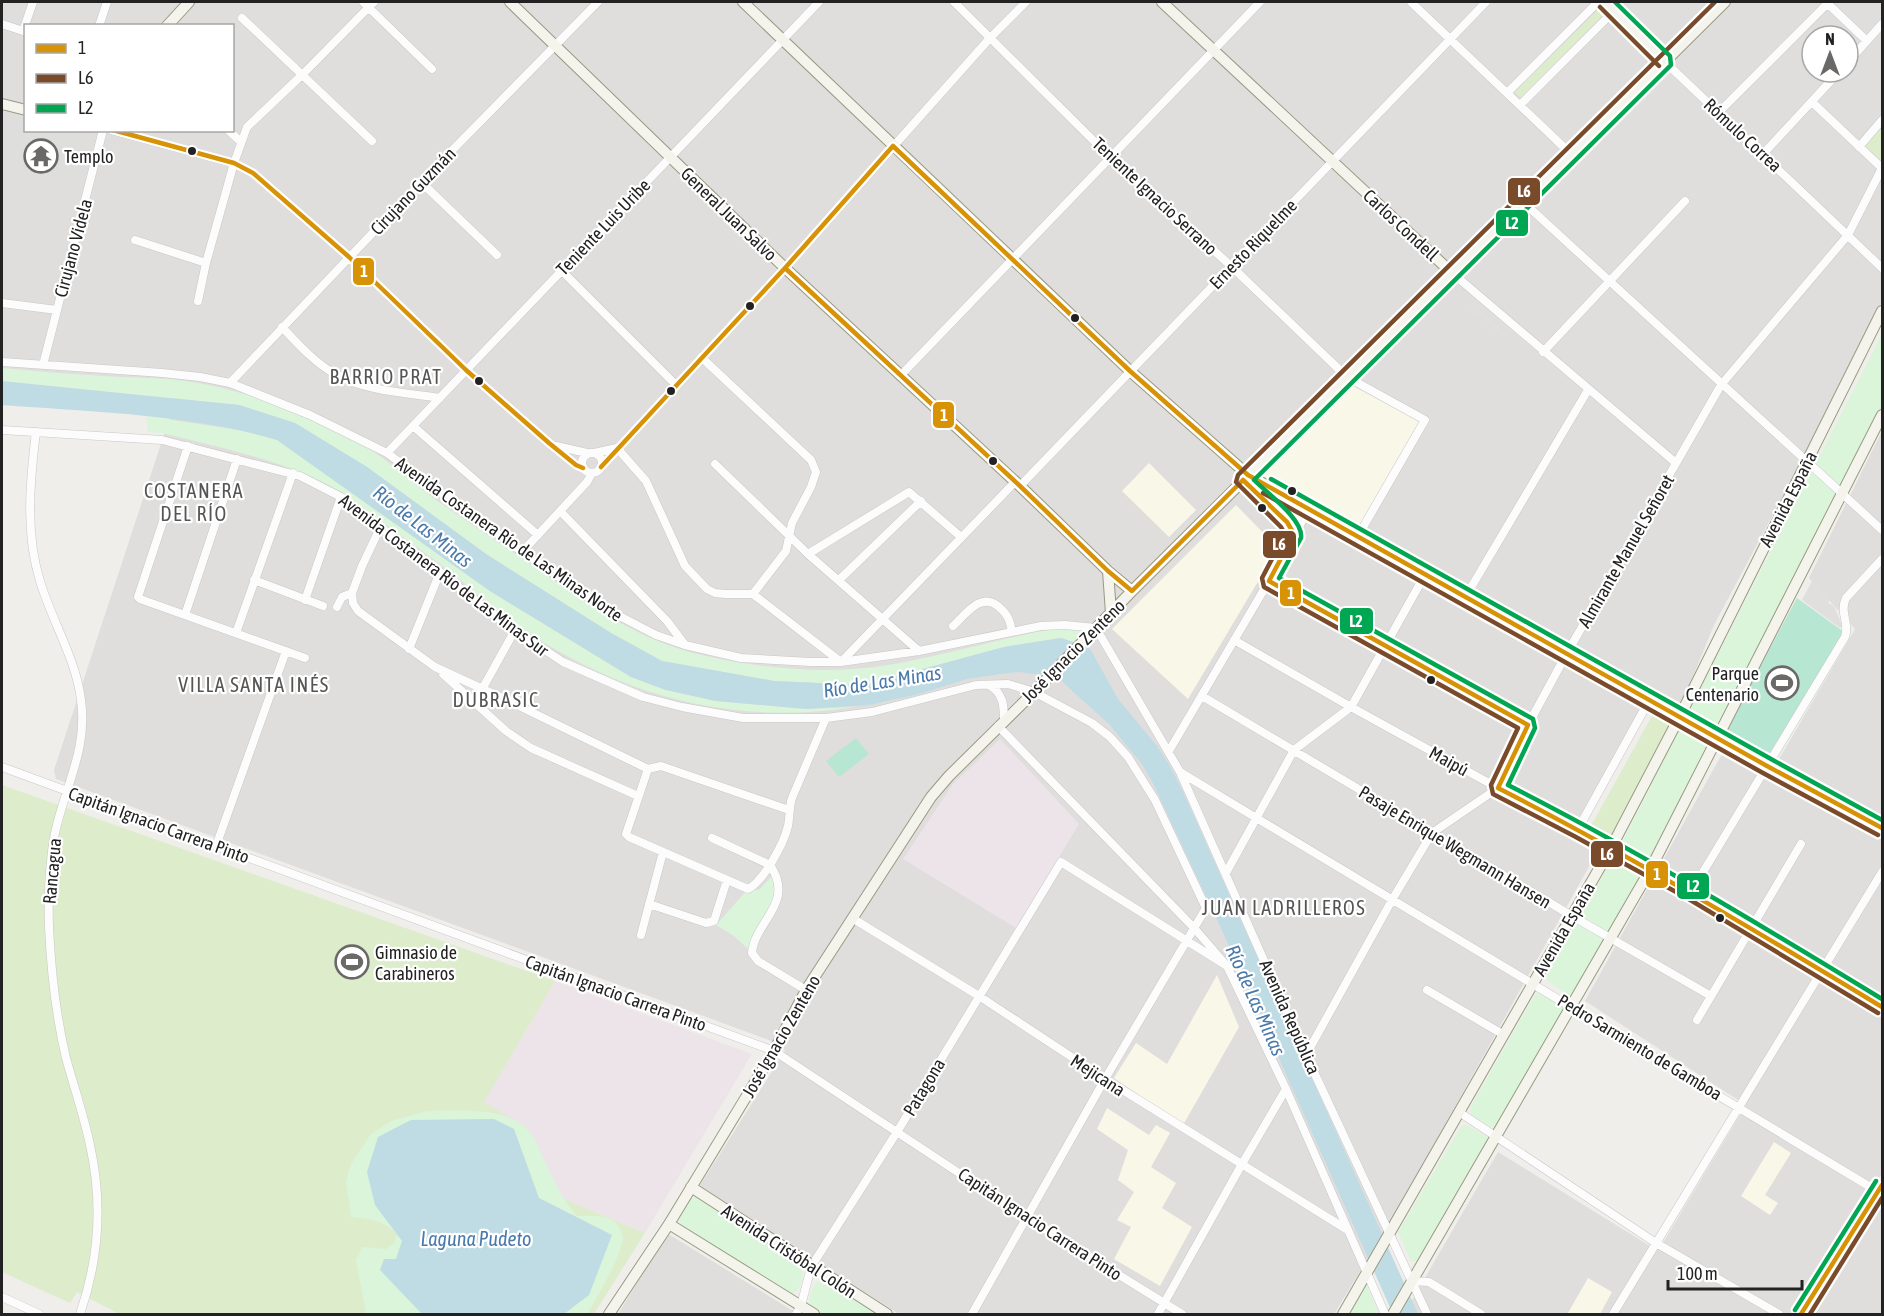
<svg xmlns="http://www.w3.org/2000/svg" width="1884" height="1316" viewBox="0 0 1884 1316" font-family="'Asap Condensed',sans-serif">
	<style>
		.residential { fill: #dfdedc; fill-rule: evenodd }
		.industrial { fill: #ede4e9 }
		.education { fill: #f8f7e8 }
		.religious { fill: #dededc }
		.grass { fill: #ddeccb }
		.park { fill: #daf5da }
		.pitch { fill: #b7e6d2 }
		.parking { fill: #e0dfde }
		.water { fill: #bfdbe3 }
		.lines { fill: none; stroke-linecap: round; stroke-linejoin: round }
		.street-casing { stroke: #c9c8c7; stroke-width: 9 }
		.secondary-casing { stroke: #999a82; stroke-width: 12 }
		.street { stroke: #fdfcfc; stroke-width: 8 }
		.secondary { stroke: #f4f4ed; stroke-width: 10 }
		.bus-1-casing { stroke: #fff; stroke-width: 9 }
		.bus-2-casing { stroke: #fff; stroke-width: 9 }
		.bus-3-casing { stroke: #fff; stroke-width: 9 }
		.bus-1 { stroke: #d79205; stroke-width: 4.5 }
		.bus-2 { stroke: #7a4b2a; stroke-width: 4.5 }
		.bus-3 { stroke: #00a651; stroke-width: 4.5 }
		.bus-dot { fill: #222; stroke: #fff; stroke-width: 2 }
		.labels { text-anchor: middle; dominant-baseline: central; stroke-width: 4.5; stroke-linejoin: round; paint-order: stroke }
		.street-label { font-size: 18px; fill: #222; stroke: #fff }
		.poi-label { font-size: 18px; fill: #222; stroke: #fff; text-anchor: start }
		.neighbourhood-label { font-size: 20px; letter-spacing: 1.5px; fill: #555; stroke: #fff }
		.water-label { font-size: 20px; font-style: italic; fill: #4a7aab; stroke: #fff }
		.line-badge { stroke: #fff; stroke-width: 2 }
		.badge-label { font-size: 16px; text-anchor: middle; font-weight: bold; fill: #fff }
	</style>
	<rect width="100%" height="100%" fill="#f0eeeb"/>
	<!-- residential -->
	<path class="residential" d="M2 2H1882V301L1809 447 1714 625 1681 705 1652 692 1570 837 1596 854 1393 1218 1334 1314H899L699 1187 785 1051 769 1040 56 779 54 770 176 398 2 380ZM26 26H232V130H26ZM1812 36H1848V72H1812Z
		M1882 431V1173L1870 1193 1882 1200V1314H1404L1498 1152 1658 1251 1746 1105 1585 1001 1722 754 1768 778 1855 629 1809 578Z
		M670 1235 798 1314H618L665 1237Z"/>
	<!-- industrial -->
	<path class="industrial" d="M1000 739 1079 824 1016 928 903 859 953 784Z
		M555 981 752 1054 645 1233 552 1194 483 1102Z"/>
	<!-- education -->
	<path class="education" d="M1353 386 1420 421 1357 531 1259 478Z
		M1149 463 1196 510 1169 537 1122 491Z
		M1236 505 1278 548 1188 699 1112 629Z
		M1217 975 1239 1027 1183 1125 1114 1078 1136 1043 1167 1064Z
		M1107 1108 1149 1135 1156 1125 1170 1133 1151 1167 1176 1183 1162 1208 1192 1227 1160 1286 1114 1259 1131 1227 1117 1220 1134 1192 1118 1180 1128 1150 1097 1129Z
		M1774 1142 1791 1153 1765 1195 1778 1203 1770 1215 1741 1196Z
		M1588 1278 1612 1292 1600 1314 1568 1313Z"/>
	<!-- religious -->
	<path class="religious" d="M9 121 25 124 26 130 53 131 84 137 74 182 2 165V146Z"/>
	<!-- grass -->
	<path class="grass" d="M1602 6 1608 12 1521 98 1515 92Z
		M1882 127V158L1881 160 1865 146Z
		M1660 712 1669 719 1671 727 1612 837 1606 838 1593 830 1592 824 1653 714Z
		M2 785 555 981 484 1102 527 1128 552 1194 645 1233 594 1314H564L402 1241 426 1314H119L77 1292 70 1303 2 1272Z"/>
	<!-- park -->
	<path class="park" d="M1882 334V407L1648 864 1619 848Z
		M2 368C35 371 69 374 103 376 128 378 153 377 177 380 235 386 309 414 359 442 383 456 401 474 423 490 454 514 489 535 521 558 578 597 637 642 706 656 760 668 820 674 875 667 935 658 993 640 1053 629H1074L1085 632 1073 642 1061 638 1004 647 864 685 774 681 662 661 611 633 486 554 367 467 295 423 239 405 2 381Z
		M146 416 245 431 277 440 490 591 631 677 666 690 716 701 806 709 855 707C727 728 603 691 501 613 483 600 466 584 448 570 425 553 402 536 379 520 364 509 350 496 334 488 281 459 220 448 162 433L148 432Z
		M1619 857 1642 869 1643 875 1575 995H1569L1547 981 1546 976 1612 859Z
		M775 873V908L748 949 734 936 716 925 748 889 759 890Z
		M1542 992 1563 1005 1566 1012 1499 1127H1491L1471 1115 1470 1108 1536 993Z
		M427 1111C458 1111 507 1106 529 1131 537 1140 541 1154 546 1164 555 1183 563 1200 577 1216 587 1216 601 1215 610 1219 616 1221 622 1230 623 1237 623 1253 596 1300 587 1314H366L356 1260 363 1247 386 1249 394 1243 397 1234C383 1220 370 1219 351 1217L346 1182 351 1164 371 1134 391 1121Z
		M1462 1125H1467L1487 1137 1488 1144 1419 1261H1411L1398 1232Z
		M699 1196 801 1263C805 1277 802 1285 793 1295L681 1225 679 1219 692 1198Z
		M826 1280 881 1314C868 1314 833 1316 823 1314 804 1309 808 1292 818 1281Z
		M1366 1284 1379 1314H1349Z"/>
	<!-- pitch -->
	<path class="pitch" d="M1797 598 1844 632 1766 760 1723 735Z
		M856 738 869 754 839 777 826 761Z"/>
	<!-- parking -->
	<path class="parking" d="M1473 302 1508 334 1504 339 1469 308Z
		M1813 579 1832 597 1828 603 1834 606 1842 625 1840 628 1802 600Z"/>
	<!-- water -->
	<path class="water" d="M2 381 239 405 295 423 367 467 486 554 611 633 662 661 774 681 864 685 1004 647 1061 638 1089 647 1118 699 1157 746 1170 766 1183 792 1418 1314H1393L1220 926 1152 781 1141 763 1109 724 1057 677 1019 672 1000 674 967 679 919 694 869 705 806 709 716 701 666 690 631 677 490 591 277 440C189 414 93 412 2 405Z
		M494 1119 514 1129 539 1198 612 1235 589 1295 564 1314H426L421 1313 380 1270 384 1259H396L402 1241 375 1205 367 1172 378 1137 411 1120Z"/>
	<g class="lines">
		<defs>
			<path id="street" d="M363 2 432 69
				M954 2 1110 157 1231 266 1347 377 1425 420 1358 536
				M1411 2 1571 154
				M1826 2 1867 41
				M242 18 372 141
				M2 24 26 32
				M99 26 107 2
				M23 31 33 2
				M1664 61 1882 268
				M1848 62 1882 24
				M1507 93 1598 2
				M1812 102 1882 168
				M1520 105 1614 11
				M1719 112 1828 3
				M111 130 234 163 253 173 349 257 466 370 549 443 576 465 583 468
				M228 130 241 142
				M1859 147 1882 120
				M1763 154 1839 72
				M421 182 497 255
				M1523 202 1882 530
				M135 240 206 263
				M562 271 676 385
				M1451 272 1676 463
				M198 301 206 263 234 163 247 127 303 74 374 2
				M2 303 57 310
				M282 327C298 344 315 363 335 374 365 391 406 393 440 398
				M1543 352 1685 201
				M701 357 811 460 816 472 811 487 792 523 786 551 753 594
				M2 362 162 373 200 377 230 383 310 415 387 453 518 549 604 608 656 635 685 645 741 658 810 662H841L919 651 1041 626 1065 625 1096 628 1180 772 1306 1055 1427 1314
				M43 365 103 130
				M901 375 1260 2
				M230 383 421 182 598 2
				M413 426 538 535
				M2 430 162 440 300 476 341 497 440 572 501 621 563 662 643 697 682 707 743 718H826L872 712 976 685 1008 684 1034 692 1092 723 1110 737 1128 757 1155 800 1206 908 1105 1079 972 1314
				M36 432C30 481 25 533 40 581 52 621 76 659 81 700 88 750 65 786 55 833 49 864 48 895 49 927 51 970 56 1016 66 1058 74 1087 84 1116 90 1145 103 1203 99 1259 80 1314
				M188 446 138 597 140 599 305 658
				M556 446 587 453
				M617 448 646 481 685 566 707 589 715 593 725 594H753L841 662 1015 482
				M387 453 819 2
				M594 453 617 448
				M582 463a10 10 0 1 1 20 0a10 10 0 1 1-20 0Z
				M715 464 808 554 919 651
				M601 467 785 268 990 38 1026 2
				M1243 480 1287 522 1294 534
				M1020 486 1486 2
				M560 511 667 621 685 645
				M522 552 587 482 592 473
				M808 554 909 492 961 537
				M254 580 323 606
				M839 580 921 501
				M1269 581 1528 725
				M352 593 353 603 358 611 435 667 509 701 648 769 661 766 789 810
				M1466 596 1588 390
				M305 600 341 497
				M337 607 342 597 352 593 362 566 380 528
				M185 615 237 459
				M953 626C966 614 981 591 999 607 1008 615 1010 620 1012 632
				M236 633 293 473
				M1234 640 1351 707 1498 788 1578 829 1691 892 1882 1007
				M409 649 440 572
				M443 674 506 731 531 748 638 796
				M989 685C1003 693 1004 705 1004 720
				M1202 696 1572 916 1711 996
				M475 702 515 630
				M998 726 1195 929 1227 966 1286 1089 1385 1314
				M1169 751 1269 581 1308 510
				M2 767 774 1051 1027 1218 1182 1314
				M648 769 626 834 629 837 748 889C764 881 784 843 788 826 790 816 789 807 792 798L826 718
				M1180 772 1882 1194
				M1578 829 1650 699
				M712 838 770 865C796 903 754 922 752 953L758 961 806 990
				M216 846 286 651
				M1226 873 1294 750 1351 707 1426 573
				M1691 892 1845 637C1850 623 1839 612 1846 598L1882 559
				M649 904 706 923 714 921 727 880
				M852 918 979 996 1105 1079 1346 1229
				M641 935 663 852
				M1427 990 1504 1035
				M1697 1020 1801 844
				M1306 1055 1392 900 1432 833 1498 788 1528 725 1567 653 1721 385 1848 235 1882 168
				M1459 1112 1656 1243 1779 1314
				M1412 1281 1429 1282 1481 1314
				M2 1297 39 1314
				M796 1314 801 1306 811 1267 897 1132 1061 862 1227 966
				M1158 1314 1242 1164 1286 1089
				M1613 1314 1882 872
				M1801 1314 1882 1185"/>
			<path id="secondary" d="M510 2 785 268 1020 486 1108 571 1132 591
				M743 2 1130 371 1248 475 1650 699 1767 766 1882 828
				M1162 2 1451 272
				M1605 2 1664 61
				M167 26 189 2
				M2 104 26 110
				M1108 571 1111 613
				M691 1187 887 1314
				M669 1224 814 1314
				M609 1314 669 1224 774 1051 806 990 931 797 949 776 1034 692 1132 591 1725 2
				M1343 1314 1611 848 1680 716 1882 311
				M1393 1314 1650 870 1882 415"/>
		</defs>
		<!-- street casing -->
		<use href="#street" class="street-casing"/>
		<!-- secondary casing -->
		<use href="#secondary" class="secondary-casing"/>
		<!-- street -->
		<use href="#street" class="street"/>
		<!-- secondary -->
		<use href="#secondary" class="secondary"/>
		<defs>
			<path id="bus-1" d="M113 130 234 163 253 173 349 257 466 370 549 443 576 465 583 468
				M785 268 1020 486 1108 571 1132 591 1243 480 1287 522 1294 534 1269 581 1528 725 1498 788C1629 855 1756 931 1882 1007
				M601 467 785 268 893 146 1130 371 1248 475 1767 766 1882 828
				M1801 1314 1882 1185"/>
			<path id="bus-2" d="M1715 2 1238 475 1236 482 1281 527 1285 534 1262 578 1264 587 1518 728 1491 785 1493 794 1574 836 1687 898 1878 1013
				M1600 7 1659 66
				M1263 493 1763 773 1878 835
				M1810 1314 1882 1198"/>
			<path id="bus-3" d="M1615 2 1670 56 1671 65 1254 480C1266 492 1304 520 1301 538L1279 578 1533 719 1535 728 1508 785C1636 850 1759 924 1882 999
				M1271 479 1771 759 1882 820
				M1795 1310 1876 1181"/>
		</defs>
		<!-- bus-1 casing -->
		<use href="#bus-1" class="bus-1-casing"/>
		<!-- bus-2 casing -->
		<use href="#bus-2" class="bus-2-casing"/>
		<!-- bus-3 casing -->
		<use href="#bus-3" class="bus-3-casing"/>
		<!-- bus-1 -->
		<use href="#bus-1" class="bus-1"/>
		<!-- bus-2 -->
		<use href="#bus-2" class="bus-2"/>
		<!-- bus-3 -->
		<use href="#bus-3" class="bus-3"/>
	</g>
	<!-- icons -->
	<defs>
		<symbol id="temple-ring" viewBox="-11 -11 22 22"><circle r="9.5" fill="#fff" stroke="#6a6968" stroke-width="1.5"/><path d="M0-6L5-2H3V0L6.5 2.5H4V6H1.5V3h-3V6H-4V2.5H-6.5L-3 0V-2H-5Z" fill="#6a6968"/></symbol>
		<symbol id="stadium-ring" viewBox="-11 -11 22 22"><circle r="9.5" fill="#fff" stroke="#6a6968" stroke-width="1.5"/><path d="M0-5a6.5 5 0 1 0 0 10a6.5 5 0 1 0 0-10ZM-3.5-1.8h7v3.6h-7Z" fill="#6a6968"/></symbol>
	</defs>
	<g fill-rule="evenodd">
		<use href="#temple-ring" x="22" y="137" width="38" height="38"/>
		<use href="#stadium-ring" x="1763" y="664" width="38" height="38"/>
		<use href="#stadium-ring" x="333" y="943" width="38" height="38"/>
	</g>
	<!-- markers -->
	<g class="bus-dot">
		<circle cx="192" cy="151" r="5"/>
		<circle cx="750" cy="306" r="5"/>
		<circle cx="1075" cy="318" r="5"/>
		<circle cx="479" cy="381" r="5"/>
		<circle cx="671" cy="391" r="5"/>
		<circle cx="993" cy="461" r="5"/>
		<circle cx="1292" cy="491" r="5"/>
		<circle cx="1262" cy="508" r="5"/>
		<circle cx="1431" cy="680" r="5"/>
		<circle cx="1720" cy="918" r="5"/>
	</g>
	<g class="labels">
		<!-- street labels -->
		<g class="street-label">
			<text transform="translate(1743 135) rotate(43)">Rómulo Correa</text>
			<text transform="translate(413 191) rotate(-46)">Cirujano Guzmán</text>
			<text transform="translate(1155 196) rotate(43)">Teniente Ignacio Serrano</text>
			<text transform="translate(729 214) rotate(44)">General Juan Salvo</text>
			<text transform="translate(1401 225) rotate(43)">Carlos Condell</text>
			<text transform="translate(603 227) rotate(-46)">Teniente Luis Uribe</text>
			<text transform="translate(1253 244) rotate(-46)">Ernesto Riquelme</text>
			<text transform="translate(73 248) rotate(-75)">Cirujano Videla</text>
			<text transform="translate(1788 499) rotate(-63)">Avenida España</text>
			<text transform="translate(509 539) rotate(35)">Avenida Costanera Río de Las Minas Norte</text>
			<text transform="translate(1626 551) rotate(-60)">Almirante Manuel Señoret</text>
			<text transform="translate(444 575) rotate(37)">Avenida Costanera Río de Las Minas Sur</text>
			<text transform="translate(1073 651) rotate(-45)">José Ignacio Zenteno</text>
			<text transform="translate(1449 761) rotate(29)">Maipú</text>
			<text transform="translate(159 825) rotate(20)">Capitán Ignacio Carrera Pinto</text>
			<text transform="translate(1455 847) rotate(31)">Pasaje Enrique Wegmann Hansen</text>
			<text transform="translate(52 871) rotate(-85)">Rancagua</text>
			<text transform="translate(1564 929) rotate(-60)">Avenida España</text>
			<text transform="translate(616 993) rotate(20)">Capitán Ignacio Carrera Pinto</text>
			<text transform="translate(1290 1017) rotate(66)">Avenida República</text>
			<text transform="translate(781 1036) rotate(-60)">José Ignacio Zenteno</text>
			<text transform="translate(1640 1047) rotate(31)">Pedro Sarmiento de Gamboa</text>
			<text transform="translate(1098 1075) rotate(33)">Mejicana</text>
			<text transform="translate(924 1087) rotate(-59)">Patagona</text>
			<text transform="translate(1040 1224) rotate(33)">Capitán Ignacio Carrera Pinto</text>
			<text transform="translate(789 1251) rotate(33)">Avenida Cristóbal Colón</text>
		</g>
		<!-- poi labels -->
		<g class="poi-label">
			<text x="64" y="156">Templo</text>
			<text x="1759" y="673" text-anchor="end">Parque<tspan x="1759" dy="21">Centenario</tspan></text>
			<text x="375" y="952">Gimnasio de<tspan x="375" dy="21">Carabineros</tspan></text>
		</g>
		<!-- neighbourhood labels -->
		<g class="neighbourhood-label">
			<text x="386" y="376">BARRIO PRAT</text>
			<text x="194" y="490">COSTANERA<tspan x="194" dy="23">DEL RÍO</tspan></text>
			<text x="254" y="684">VILLA SANTA INÉS</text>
			<text x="496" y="699">DUBRASIC</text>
			<text x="1284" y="907">JUAN LADRILLEROS</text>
		</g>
		<!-- water labels -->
		<g class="water-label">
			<text transform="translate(423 526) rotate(38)">Río de Las Minas</text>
			<text transform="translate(882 681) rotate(-9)">Río de Las Minas</text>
			<text transform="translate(1256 1000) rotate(66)">Río de Las Minas</text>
			<text x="476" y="1238">Laguna Pudeto</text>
		</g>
	</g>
	<g class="line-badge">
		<rect x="1507" y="177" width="34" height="29" rx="6" fill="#7a4b2a"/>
		<rect x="1495" y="209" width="34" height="28" rx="6" fill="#00a651"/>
		<rect x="352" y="257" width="23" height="29" rx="6" fill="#d79205"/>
		<rect x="932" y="401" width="23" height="28" rx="6" fill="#d79205"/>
		<rect x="1262" y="530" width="35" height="29" rx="6" fill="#7a4b2a"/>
		<rect x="1279" y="579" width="23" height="28" rx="6" fill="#d79205"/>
		<rect x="1339" y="607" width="35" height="28" rx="6" fill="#00a651"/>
		<rect x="1590" y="840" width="34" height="28" rx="6" fill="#7a4b2a"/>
		<rect x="1645" y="860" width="24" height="29" rx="6" fill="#d79205"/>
		<rect x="1676" y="872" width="34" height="28" rx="6" fill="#00a651"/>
	</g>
	<g class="badge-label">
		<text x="1524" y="197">L6</text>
		<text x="1512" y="229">L2</text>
		<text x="364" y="277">1</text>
		<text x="944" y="421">1</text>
		<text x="1279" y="550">L6</text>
		<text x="1291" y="599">1</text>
		<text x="1356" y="627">L2</text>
		<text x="1607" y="860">L6</text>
		<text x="1657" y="880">1</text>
		<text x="1693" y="892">L2</text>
	</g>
	<!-- border -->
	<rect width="1884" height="1316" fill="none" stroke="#222222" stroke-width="6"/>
	<!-- legend -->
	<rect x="24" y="24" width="210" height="108" fill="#ffffff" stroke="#a7a7a7" stroke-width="1.5"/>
	<rect x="36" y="44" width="30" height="9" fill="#d79205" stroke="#a7a7a7" stroke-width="1.5"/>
	<text x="78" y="54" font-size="18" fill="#222222">1</text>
	<rect x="36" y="74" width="30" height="9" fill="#7a4b2a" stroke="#a7a7a7" stroke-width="1.5"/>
	<text x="78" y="84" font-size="18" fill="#222222">L6</text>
	<rect x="36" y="104" width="30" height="9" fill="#00a651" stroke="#a7a7a7" stroke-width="1.5"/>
	<text x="78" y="114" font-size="18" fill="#222222">L2</text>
	<!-- north arrow -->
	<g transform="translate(1830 54)"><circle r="28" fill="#ffffff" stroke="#a7a7a7" stroke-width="1.5"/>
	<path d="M0-4.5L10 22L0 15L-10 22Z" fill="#6a6968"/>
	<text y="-9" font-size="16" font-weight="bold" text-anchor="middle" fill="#222222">N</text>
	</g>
	<!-- scale -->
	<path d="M1668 1280v9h134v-9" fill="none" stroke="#222222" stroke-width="3"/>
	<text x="1677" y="1280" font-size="18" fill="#222222" stroke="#ffffff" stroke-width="4.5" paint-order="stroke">100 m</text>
</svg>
